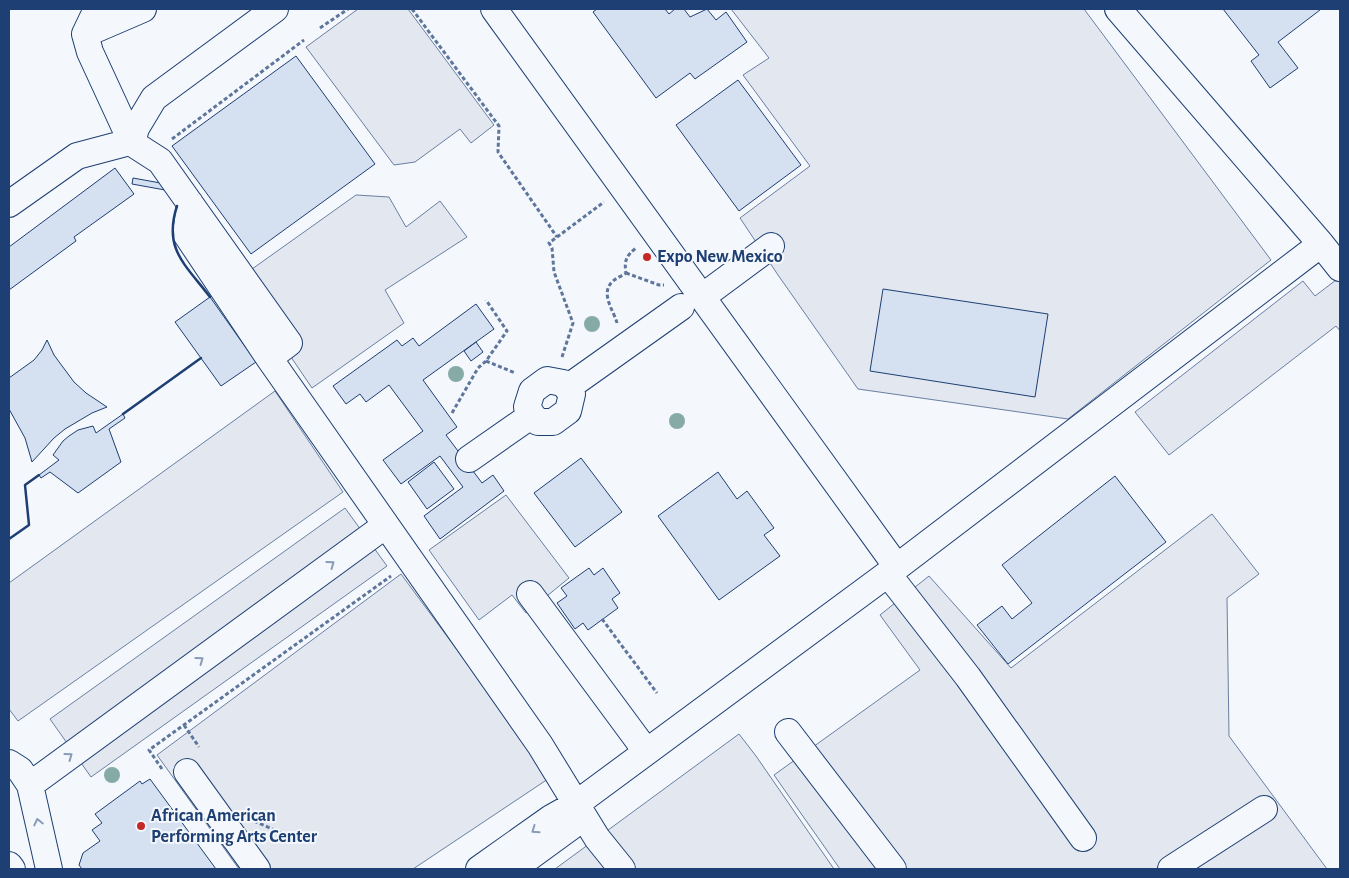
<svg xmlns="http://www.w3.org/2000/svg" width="1349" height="878" viewBox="0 0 1349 878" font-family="'Alegreya Sans',sans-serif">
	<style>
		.parking { fill: #e3e8f0; stroke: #687fa3 }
		.building { fill: #d5e0f0; stroke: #1d3f73 }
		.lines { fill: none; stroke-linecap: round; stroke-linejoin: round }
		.minor-casing { stroke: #1d3f73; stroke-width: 28 }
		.path { stroke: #5e769c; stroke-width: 3; stroke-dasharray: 4 2.5; stroke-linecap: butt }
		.minor { stroke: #f4f7fb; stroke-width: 26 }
		.wall { stroke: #1d3f73; stroke-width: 2.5 }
		.tree { fill: #86aba6 }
		.oneway { stroke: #889bb7 }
		.poi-dot { fill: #c62828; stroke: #f4f7fb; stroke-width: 2 }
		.labels { text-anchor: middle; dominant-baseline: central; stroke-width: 4; stroke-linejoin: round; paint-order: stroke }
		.poi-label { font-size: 18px; font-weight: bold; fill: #1d3f73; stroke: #f4f7fb; text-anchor: start }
	</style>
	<rect width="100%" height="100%" fill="#f4f7fb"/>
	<!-- parking -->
	<path class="parking" d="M358 9H408L494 125 471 143 460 129 415 162 394 165 306 47Z
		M731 9H1084L1271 260 1068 419 858 389 778 275 740 218 810 166 743 75 769 58Z
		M356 195 389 197 406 227 440 201 467 237 385 290 404 323 312 388 238 279Z
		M1340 277V331L1336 326 1169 455 1135 412 1303 281 1315 296Z
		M275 391 343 492 18 721 9 709V583Z
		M506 495 569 578 526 613 512 595 479 620 429 550Z
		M345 508 387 566 91 777 50 719Z
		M1212 514 1259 574 1227 598 1229 736 1327 869H840L774 775 920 670 880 615 929 576 1011 668Z
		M401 574 551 777 413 869H239L157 755Z
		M739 734 756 756 834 869H555Z"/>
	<!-- building -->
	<path class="building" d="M597 9H665L669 14 675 9H684L690 17 707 9 716 20 726 12 747 42 695 79 690 73 656 98 593 12Z
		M1223 9H1319L1320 10 1278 42 1298 68 1270 88 1251 61 1259 55Z
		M296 56 375 164 251 254 172 146Z
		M738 80 801 165 739 211 676 125Z
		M115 168 134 194 74 237 76 241 9 290V247Z
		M133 178 166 184 165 190 132 184Z
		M883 289 1048 314 1035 397 870 371Z
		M210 297 256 362 221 386 175 322Z
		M476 304 494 329 423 380 457 427 446 435 482 483 493 475 504 491 440 539 424 516 463 487 440 456 401 484 383 460 423 431 389 385 366 402 360 394 346 404 333 386 397 340 402 346 413 338 419 346Z
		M47 340 54 355 74 382 86 393 107 407 92 413 65 429 54 438 32 462 25 438 9 409V378L34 360 42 350Z
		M476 342 483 352 471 361 464 351Z
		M123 414 125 418 109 429 121 462 78 493 50 472 41 478 39 475 59 460 53 455 63 441 69 436 78 430 93 426 96 433Z
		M581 458 622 512 575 547 534 493Z
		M434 462 454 489 427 509 408 482Z
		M718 472 737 499 747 491 774 528 764 535 780 556 719 600 658 516Z
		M1115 476 1166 542 1008 664 977 625 1002 606 1012 619 1032 603 1002 565Z
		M589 568 594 575 603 568 620 593 612 599 618 608 588 630 583 623 575 629 557 603 567 596 561 588Z
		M150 779 216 869H82L79 865 83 853 100 841 92 830 102 823 95 814 140 781 142 784Z"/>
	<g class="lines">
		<defs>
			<path id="minor" d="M97 9 85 34 90 52 132 143
				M494 9 897 567
				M1118 9 1321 244 1340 268
				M85 34 143 9
				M132 143 136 128 154 98 275 9
				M9 204 77 156 126 143H132L160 161 289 343 269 358 186 234 190 203
				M702 297 771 246
				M269 358 540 745 597 838 622 869
				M532 415 538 422H553L568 411 572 394 567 388
				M469 459 532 415 527 407 532 391 547 380 563 383 567 388 681 307
				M888 574 968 677 1083 838
				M530 594 646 751
				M788 732 893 869
				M9 763 20 770 30 785 49 869
				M187 772 257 869
				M30 785 386 525
				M9 865 12 869
				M479 869 551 818 576 804 897 567 1321 244
				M513 869 572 826 576 804
				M1171 869 1264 809"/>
		</defs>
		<!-- minor casing -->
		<use href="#minor" class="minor-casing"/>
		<!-- path -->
		<path class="path" d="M412 9 499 126 498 152 557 237
			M320 28 348 9
			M172 139 304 40
			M626 273 659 285H664
			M617 323C614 311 600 294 612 282 616 278 622 276 626 273 624 261 626 256 636 248
			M562 357 573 323 554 272 552 248 549 243 604 202
			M486 361 515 373
			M452 413 478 368 486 361 507 331 486 300
			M602 619 657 693
			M184 725 199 747
			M162 769 149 750 391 576
			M254 821 288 836"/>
		<!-- minor -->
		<use href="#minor" class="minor"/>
		<!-- wall -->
		<path class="wall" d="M177 206C163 249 185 264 210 297
			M123 414 201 358
			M9 539 29 525 25 485 39 475"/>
	</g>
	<!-- trees -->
	<g class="tree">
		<circle cx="592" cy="324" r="8"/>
		<circle cx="456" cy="374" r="8"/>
		<circle cx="677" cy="421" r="8"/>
		<circle cx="112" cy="775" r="8"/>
	</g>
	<!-- one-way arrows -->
	<defs><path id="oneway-chevron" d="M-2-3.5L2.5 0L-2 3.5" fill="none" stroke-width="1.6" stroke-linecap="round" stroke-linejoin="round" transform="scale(1.25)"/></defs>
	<g class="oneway">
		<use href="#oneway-chevron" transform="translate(331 564) rotate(-36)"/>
		<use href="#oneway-chevron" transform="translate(200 660) rotate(-36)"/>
		<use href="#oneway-chevron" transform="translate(69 756) rotate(-36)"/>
		<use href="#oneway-chevron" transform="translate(38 822) rotate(-103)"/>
		<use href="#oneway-chevron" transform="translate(535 830) rotate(145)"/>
	</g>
	<!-- markers -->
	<g class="poi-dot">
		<circle cx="647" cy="257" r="5"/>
		<circle cx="141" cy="826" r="5"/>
	</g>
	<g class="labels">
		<!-- poi labels -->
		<g class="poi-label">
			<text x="657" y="257">Expo New Mexico</text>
			<text x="151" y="816">African American<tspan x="151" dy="21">Performing Arts Center</tspan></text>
		</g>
	</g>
	<!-- border -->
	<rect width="1349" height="878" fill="none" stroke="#1d3f73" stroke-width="20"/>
</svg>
